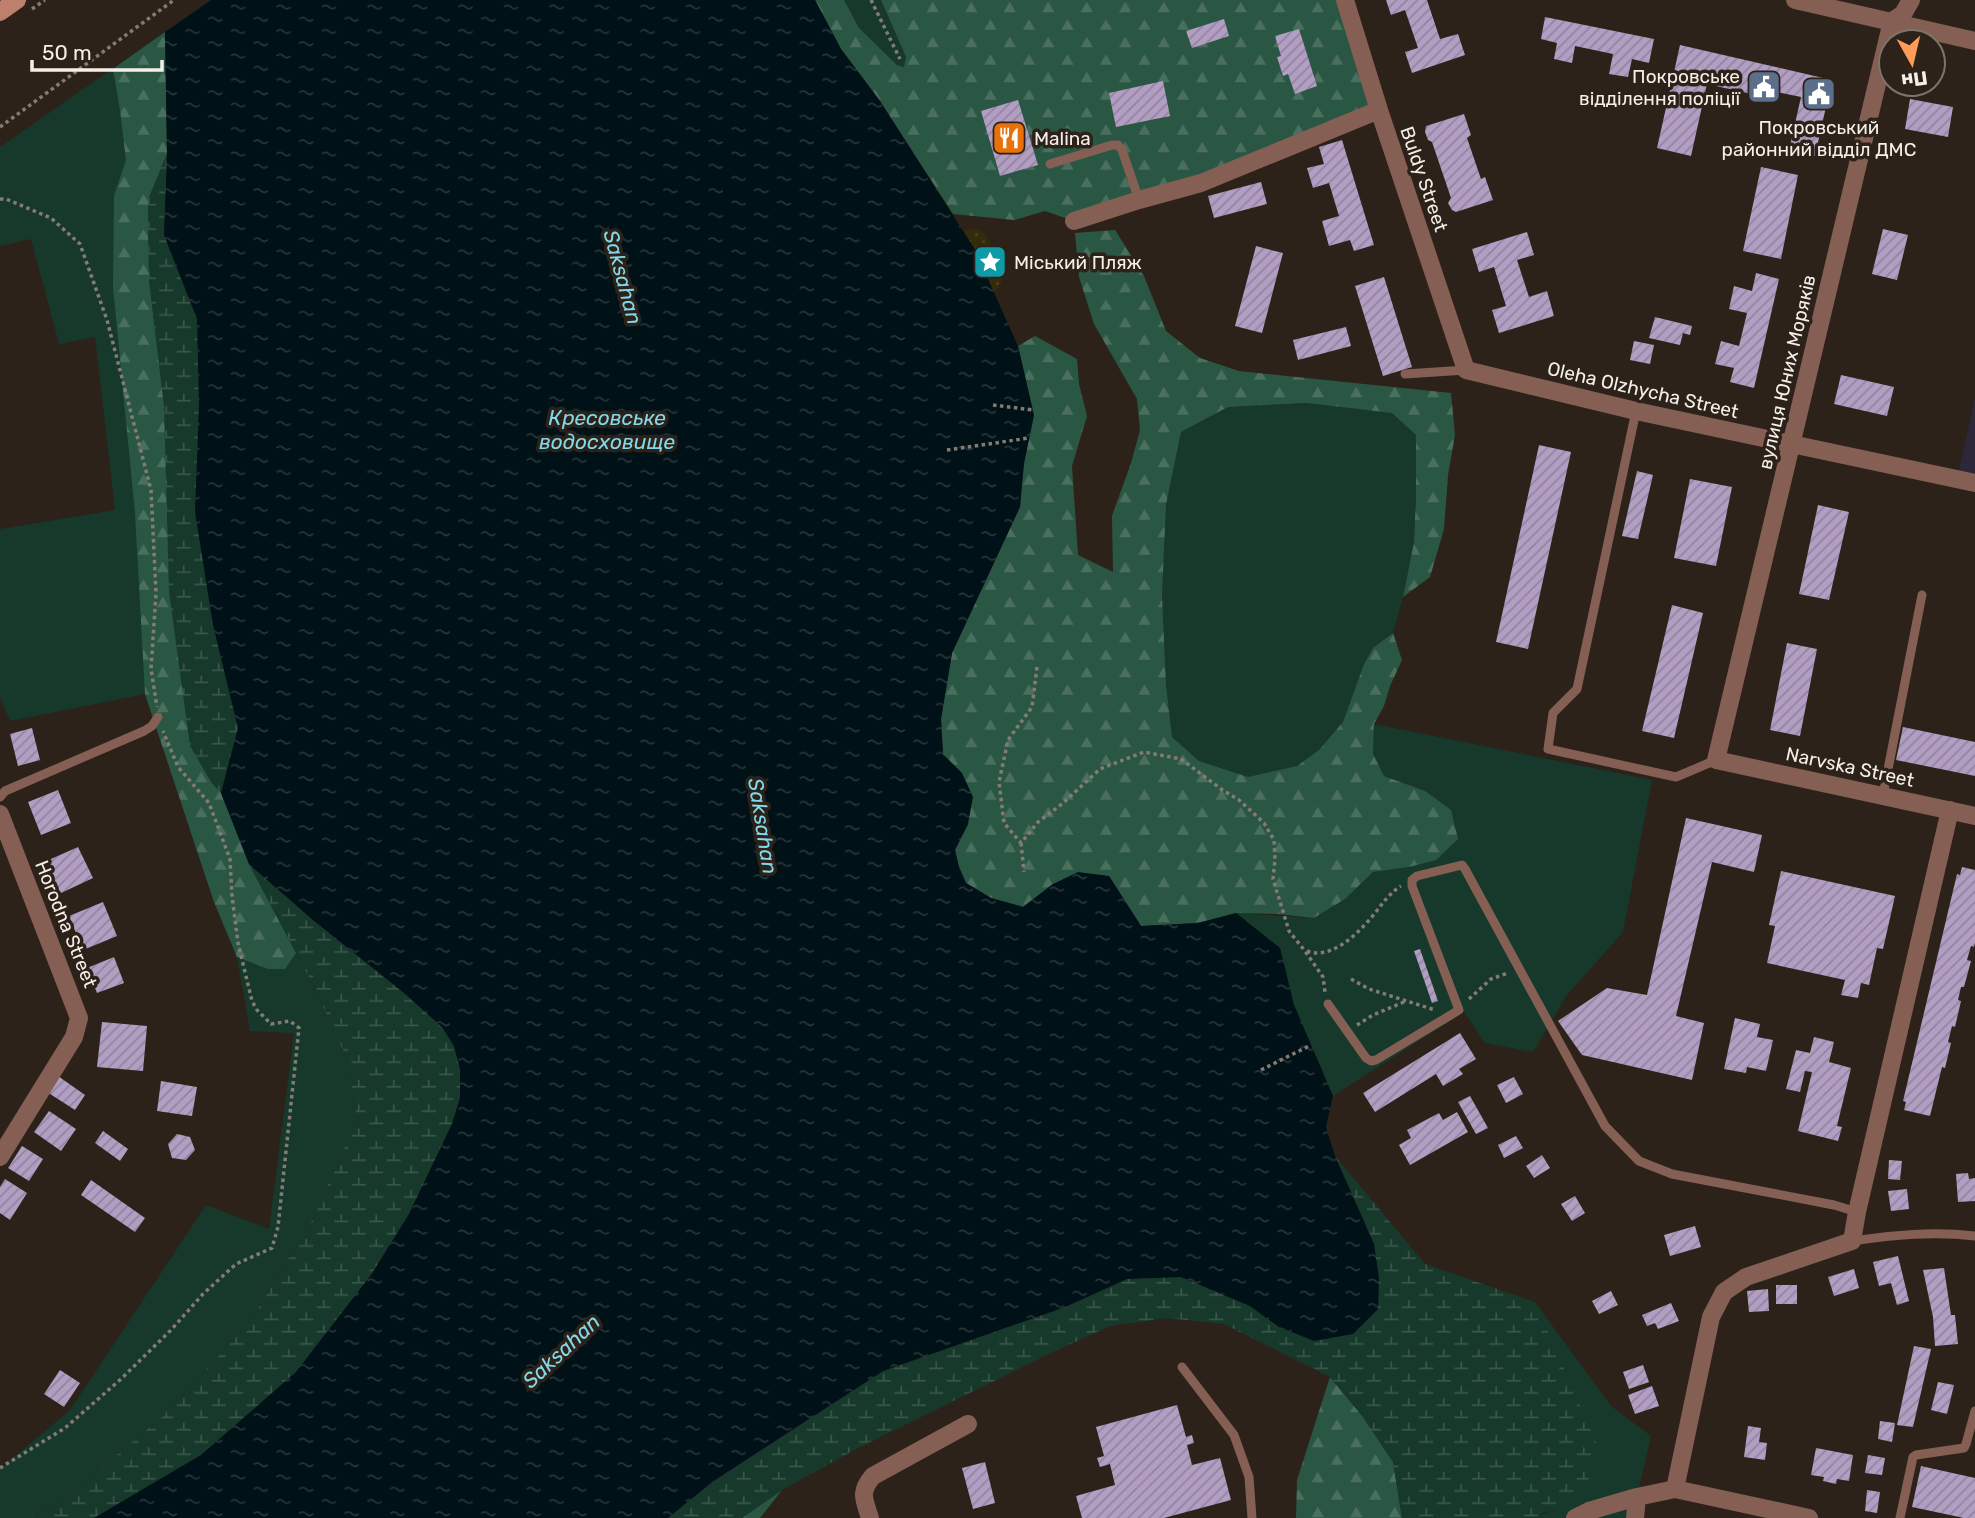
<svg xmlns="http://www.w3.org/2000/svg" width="1975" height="1518" viewBox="0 0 1975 1518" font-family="Rubik,sans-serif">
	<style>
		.education { fill: #2c2839 }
		.green { fill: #16392b }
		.forest { fill: url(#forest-firs) }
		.wetland { fill: url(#wetland-marsh) }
		.sand { fill: url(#sand-dots) }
		.water { fill: url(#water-ripples) }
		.building { fill: url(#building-hatch) }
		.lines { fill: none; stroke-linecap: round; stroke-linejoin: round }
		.path { stroke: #847b74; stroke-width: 3.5; stroke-dasharray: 3.5 3.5; stroke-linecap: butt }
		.service { stroke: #855f53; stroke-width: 9 }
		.minor { stroke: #855f53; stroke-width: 18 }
		.secondary { stroke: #bc806c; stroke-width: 18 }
		.labels { text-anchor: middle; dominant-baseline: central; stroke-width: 7; stroke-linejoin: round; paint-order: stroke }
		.poi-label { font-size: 19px; fill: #f6efe9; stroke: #2c2219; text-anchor: start }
		.street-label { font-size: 19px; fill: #f6efe9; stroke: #2c2219 }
		.water-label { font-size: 21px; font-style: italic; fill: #81d9ec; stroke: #2c2219 }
	</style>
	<defs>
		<pattern id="forest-firs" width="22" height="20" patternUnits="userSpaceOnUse" patternTransform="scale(1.75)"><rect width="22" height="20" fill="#2a5744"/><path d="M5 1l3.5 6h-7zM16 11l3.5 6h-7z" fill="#4a6f5f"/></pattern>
		<pattern id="wetland-marsh" width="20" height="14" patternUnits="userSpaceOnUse" patternTransform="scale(1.75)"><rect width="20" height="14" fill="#16392b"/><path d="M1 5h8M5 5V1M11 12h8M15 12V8" fill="none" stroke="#38564a"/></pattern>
		<pattern id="sand-dots" width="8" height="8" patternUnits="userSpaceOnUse" patternTransform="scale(1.75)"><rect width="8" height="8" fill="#332b0a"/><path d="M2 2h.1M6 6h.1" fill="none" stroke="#474022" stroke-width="1.8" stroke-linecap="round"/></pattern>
		<pattern id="water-ripples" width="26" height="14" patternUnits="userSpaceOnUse" patternTransform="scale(1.75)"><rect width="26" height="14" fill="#001217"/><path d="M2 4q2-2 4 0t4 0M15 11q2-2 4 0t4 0" fill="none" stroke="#263539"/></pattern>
		<pattern id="building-hatch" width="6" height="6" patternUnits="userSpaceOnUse" patternTransform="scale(1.75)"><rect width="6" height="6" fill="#b29dc3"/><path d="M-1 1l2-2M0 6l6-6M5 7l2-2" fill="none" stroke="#93849e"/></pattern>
	</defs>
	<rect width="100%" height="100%" fill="#2c2219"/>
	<!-- education -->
	<path class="education" d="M1975 397V483L1957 479Z"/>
	<!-- green -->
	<path class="green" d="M844 0H881L906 57 905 67 897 65 859 28Z
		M165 32 167 154 148 200 211 782 221 793 249 864 312 983 347 1059 357 1119 314 1217 249 1323 162 1417 63 1500 28 1518H0V1469L70 1410 206 1205 269 1229 294 1033 250 1031 237 957 214 902 145 694 10 721 0 697V529L115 510 95 337 59 344 31 239 0 246V147Z
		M1307 403 1392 413 1416 435V496L1414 542 1403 597 1393 633 1373 648 1364 664 1343 722 1319 750 1297 766 1248 777 1199 761 1172 737 1166 685 1162 595 1166 505 1181 432 1228 407Z
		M1374 724 1652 780 1623 932 1567 995 1533 1052 1485 1043 1464 1012 1333 1096 1294 1005 1280 948 1236 913 1315 918 1345 899 1373 872 1409 867 1425 791 1384 776 1373 754Z
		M1535 1302 1611 1406 1651 1436 1637 1497 1635 1518H1536L1548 1512Z"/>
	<!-- forest -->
	<path class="forest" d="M815 0H844L859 28 897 65 904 67 906 57 881 0H1345L1379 110 1201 183 1068 219 1045 211 1014 220 953 214 880 101 841 49Z
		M165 32 167 154 148 200 149 280 211 782 221 793 249 864 296 953 285 969H268L237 957 214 902 145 694 135 513 113 287 114 196 126 160 120 110 113 69Z
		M1115 230 1144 276 1166 331 1200 358 1239 371 1451 393 1455 435 1448 475 1444 529 1430 577 1403 597 1414 542 1416 496V435L1392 413 1307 403 1228 407 1181 432 1166 505 1162 595 1166 685 1172 737 1199 761 1248 777 1297 766 1319 750 1343 722 1364 664 1373 648 1393 633 1402 660 1390 686 1384 706 1374 724 1373 754 1384 776 1425 791 1451 810 1458 839 1436 860 1409 867 1373 872 1345 899 1314 918 1279 914 1236 913 1198 923 1141 926 1109 876 1053 884 1023 907 991 898 966 883 959 867 955 850 968 824 943 754 941 719 952 653 1020 507 1023 464 1034 415 1018 346 1035 336 1077 359 1079 384 1087 416 1072 466 1078 555 1113 572 1112 516 1131 463 1140 430 1137 399 1094 324 1079 277 1075 233Z
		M1330 1377 1363 1417 1393 1462 1402 1518H1296L1297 1480Z
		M782 1490 760 1518H742Z"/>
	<!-- wetland -->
	<path class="wetland" d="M167 154 164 235 197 319 199 403 213 625 238 728 221 793 211 782 190 746 169 592 164 407 149 280 148 200Z
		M249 864 313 920 404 993 442 1027 454 1045 460 1069V1098L452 1124 409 1214 371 1275 296 1372 201 1455 94 1518H28L63 1500 162 1417 249 1323 314 1217 357 1119 347 1059 312 983Z
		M1335 1156 1425 1264 1535 1302 1598 1447 1587 1484 1536 1518H1402L1393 1462 1363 1417 1330 1377 1224 1324 1167 1318 1110 1326 1053 1352 856 1449 782 1490 742 1518H668L712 1482 883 1371 1065 1307 1127 1279 1181 1277 1250 1306 1279 1327 1374 1244Z"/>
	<!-- sand -->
	<path class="sand" d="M976 229 985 234 996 253 1002 271 1001 283 994 292 974 248 963 230Z"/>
	<!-- water -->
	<path class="water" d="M211 0H815L841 49 880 101 974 248 1018 346 1034 415 1024 464 1020 507 952 653 941 719 943 754 962 773 973 797 968 824 955 850 959 867 966 883 991 898 1023 907 1053 884 1078 872 1109 876 1141 926 1198 923 1236 913 1280 948 1294 1005 1333 1096 1326 1127 1335 1156 1374 1244 1379 1278 1378 1309 1353 1334 1314 1341 1279 1327 1250 1306 1181 1277 1127 1279 1065 1307 883 1371 712 1482 668 1518H94L201 1455 296 1372 371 1275 409 1214 452 1124 460 1098V1069L454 1046 442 1027 404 993 313 920 249 864 221 793 238 728 213 625 195 512 199 403 197 319 164 235 167 154 165 32Z"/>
	<!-- building -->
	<path class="building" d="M1386 0H1427L1440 39 1458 34 1465 55 1412 73 1405 52 1418 48 1405 10 1391 15Z
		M1545 17 1654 39 1649 63 1632 59 1628 77 1609 74 1613 54 1575 46 1572 63 1554 59 1557 43 1541 39Z
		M1224 19 1229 36 1192 48 1186 31Z
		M1299 29 1317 86 1295 94 1288 74 1283 76 1277 57 1281 56 1275 36Z
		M1680 45 1832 80 1815 156 1789 150 1801 97 1767 90 1765 97 1707 84 1691 156 1657 148Z
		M1163 81 1170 116 1116 127 1109 93Z
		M1910 99 1953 107 1948 137 1905 129Z
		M1018 100 1038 165 1000 176 981 111Z
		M1464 114 1471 135 1467 138 1481 179 1485 177 1493 200 1456 212 1452 210 1448 203 1451 198 1432 142 1428 140 1425 132 1426 126Z
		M1342 140 1374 245 1354 251 1350 240 1329 246 1322 221 1339 216 1329 183 1313 188 1307 168 1324 164 1319 147Z
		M1761 167 1798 175 1781 259 1743 251Z
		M1261 182 1267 204 1214 218 1208 196Z
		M1883 229 1908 235 1897 280 1872 274Z
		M1527 232 1534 255 1517 260 1529 297 1547 291 1554 316 1499 333 1492 310 1506 306 1494 267 1479 272 1472 249Z
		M1256 246 1283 253 1262 333 1235 326Z
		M1756 273 1779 279 1754 388 1730 382 1734 368 1715 364 1721 341 1739 346 1747 313 1729 309 1734 286 1752 291Z
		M1384 277 1412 367 1383 376 1355 286Z
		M1655 317 1692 326 1690 335 1683 333 1680 345 1649 338Z
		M1346 327 1351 346 1298 360 1293 340Z
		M1634 341 1654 345 1650 364 1630 360Z
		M1841 375 1894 387 1887 416 1834 404Z
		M1539 445 1571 452 1528 649 1496 642Z
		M1637 471 1653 475 1638 539 1622 536Z
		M1690 479 1732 487 1716 566 1674 558Z
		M1818 505 1849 512 1829 600 1799 594Z
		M1672 605 1703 613 1674 738 1642 731Z
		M1787 643 1817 649 1800 736 1770 730Z
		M1903 727 1975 742V776L1896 760Z
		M32 728 40 760 18 766 10 734Z
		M58 790 71 823 41 835 28 802Z
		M1686 818 1762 835 1754 872 1712 862 1676 1016 1704 1023 1692 1080 1582 1055 1558 1021 1607 988 1647 995Z
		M78 847 93 878 59 894 44 862Z
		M1962 867 1975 870V943L1974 947 1971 946 1967 960 1971 961 1964 987H1961L1958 1000 1961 1001 1955 1027 1952 1026 1948 1042 1951 1043 1945 1068 1942 1067 1930 1116 1904 1110 1906 1102 1903 1101 1957 874 1960 875Z
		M1781 871 1895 896 1883 949 1877 948 1869 985 1861 983 1858 998 1841 995 1845 980 1767 963 1775 926 1769 925Z
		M103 902 117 936 83 950 69 916Z
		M1420 949 1438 1001 1432 1003 1414 951Z
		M114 957 124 983 97 993 87 968Z
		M1735 1018 1760 1024 1757 1037 1773 1040 1766 1071 1747 1067 1746 1073 1724 1069Z
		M102 1022 147 1026 143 1071 97 1067Z
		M1460 1033 1476 1059 1459 1069 1463 1074 1443 1086 1436 1074 1375 1112 1363 1093Z
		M1814 1037 1834 1042 1829 1062 1851 1068 1837 1126 1842 1127 1838 1141 1798 1131 1812 1072 1805 1071 1800 1092 1786 1089 1796 1050 1810 1053Z
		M58 1076 85 1095 75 1110 47 1092Z
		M1514 1077 1523 1094 1506 1103 1497 1085Z
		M161 1081 197 1087 192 1116 157 1111Z
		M1470 1096 1488 1128 1476 1134 1458 1102Z
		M49 1111 76 1129 61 1151 34 1132Z
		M1457 1112 1468 1132 1410 1165 1399 1145 1411 1138 1407 1130 1439 1113 1443 1120Z
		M103 1131 128 1149 120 1161 95 1143Z
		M177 1134 190 1137 195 1150 186 1160 172 1158 168 1144Z
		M1516 1136 1523 1148 1504 1158 1498 1145Z
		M22 1146 43 1159 29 1181 8 1168Z
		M1542 1155 1550 1168 1534 1178 1526 1166Z
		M1889 1160 1902 1161 1900 1180 1888 1179Z
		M1968 1173 1969 1179 1975 1178V1201L1958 1202 1956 1174Z
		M5 1179 27 1193 10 1220 0 1213V1187Z
		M91 1180 145 1218 135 1232 81 1195Z
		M1907 1189 1909 1209 1891 1211 1888 1191Z
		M1575 1196 1585 1213 1572 1221 1561 1204Z
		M1695 1226 1701 1247 1670 1256 1664 1235Z
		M1898 1256 1909 1301 1897 1305 1891 1283 1879 1286 1873 1262Z
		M1944 1268 1951 1315H1955L1958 1344 1935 1346 1933 1317 1923 1270Z
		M1854 1269 1859 1288 1834 1296 1828 1277Z
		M1776 1285H1797V1304H1776Z
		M1768 1289 1769 1311 1749 1312 1747 1291Z
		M1611 1291 1618 1305 1599 1314 1592 1301Z
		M1671 1303 1679 1321 1658 1329 1655 1323 1647 1326 1642 1315Z
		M1914 1346 1931 1349 1913 1427 1897 1425Z
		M1643 1365 1649 1382 1629 1389 1623 1372Z
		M60 1370 80 1383 64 1407 44 1394Z
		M1938 1382 1954 1385 1947 1414 1931 1410Z
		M1652 1386 1659 1406 1635 1414 1628 1395Z
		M1177 1405 1186 1437 1192 1435 1194 1443 1187 1445 1192 1465 1220 1458 1231 1500 1164 1518H1082L1076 1496 1115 1485 1110 1464 1100 1467 1097 1458 1104 1456 1096 1427Z
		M1880 1421 1895 1423 1892 1442 1878 1439Z
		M1748 1426 1761 1428 1759 1442 1767 1443 1765 1460 1744 1457Z
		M1816 1448 1853 1455 1849 1481 1837 1479 1836 1484 1823 1481 1824 1477 1811 1475Z
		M1868 1455 1885 1458 1882 1475 1865 1473Z
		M985 1462 995 1503 973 1509 962 1468Z
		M1921 1466 1975 1478V1518H1964L1912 1507Z
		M1867 1490 1880 1492 1877 1513 1865 1511Z"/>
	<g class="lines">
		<!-- path -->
		<path class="path" d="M871 0 900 59
			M32 9 45 0
			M0 127 174 0
			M0 199H6L51 218 80 244 107 320 151 490 156 593 151 669 157 707
			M993 405 1033 410
			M947 450 1029 438
			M1037 667 1032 707 1008 740 999 782 1004 823 1021 843 1038 822 1062 804 1100 769 1144 752 1181 759 1221 789 1239 800 1264 823 1274 840 1275 859 1273 879 1289 931 1305 951 1323 977 1325 992
			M1021 843 1024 872
			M1307 951C1331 960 1356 935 1371 918 1381 906 1388 894 1401 886
			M1351 979 1369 989 1435 1010
			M1469 999 1491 979 1508 973
			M1357 1025 1373 1015 1404 1002
			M1261 1070 1311 1045
			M0 1468 65 1428 121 1379 171 1330 203 1294 236 1264 272 1248 278 1227 299 1028 290 1021 271 1024 257 1010 252 1001 238 943 232 896 230 859 209 803 178 767 163 731"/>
		<!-- service -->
		<path class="service" d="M1050 164 1112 145H1118L1122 150 1139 200
			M1405 374 1466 370
			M1636 411 1577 689 1553 713 1548 749 1676 777 1716 760
			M1883 795 1922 595
			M0 797 5 791 144 731 152 726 158 717
			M1328 1004 1366 1058 1371 1061 1376 1060 1459 1010 1412 886V880L1417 876 1462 865 1465 869 1605 1126 1639 1161 1672 1174 1834 1205 1857 1212
			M1852 1241C1894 1235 1933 1231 1975 1236
			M1182 1367 1234 1435 1249 1477 1252 1518
			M1900 1518 1913 1457 1916 1455 1964 1448 1966 1444 1975 1411"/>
		<!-- minor -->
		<path class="minor" d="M1345 0 1379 110 1466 370 1636 411 1975 483
			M1795 0 1975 41
			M1911 0 1903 14 1892 21 1716 760 1975 816
			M1074 221 1139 200 1201 183 1379 110
			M0 814 79 1018 74 1037 0 1157
			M1675 1489 1711 1317 1724 1292 1746 1277 1852 1241 1857 1212 1950 810
			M870 1518C864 1499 859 1492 873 1476L968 1424
			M1575 1518 1589 1511 1637 1497 1675 1489 1809 1518
			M1635 1518 1637 1497"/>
		<!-- secondary -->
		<path class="secondary" d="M0 12 17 0"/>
	</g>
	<!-- icons -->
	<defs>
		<symbol id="civic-square" viewBox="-11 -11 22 22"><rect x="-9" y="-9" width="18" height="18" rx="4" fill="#5c6f8a" stroke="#2c2219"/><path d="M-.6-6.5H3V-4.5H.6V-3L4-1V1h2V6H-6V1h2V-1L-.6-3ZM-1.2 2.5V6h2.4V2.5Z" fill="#fff"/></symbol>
		<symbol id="restaurant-square" viewBox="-11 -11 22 22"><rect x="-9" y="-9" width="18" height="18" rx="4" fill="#e8710a" stroke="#2c2219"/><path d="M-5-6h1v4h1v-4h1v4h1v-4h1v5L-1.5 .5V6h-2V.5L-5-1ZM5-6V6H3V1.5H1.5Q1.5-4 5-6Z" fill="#fff"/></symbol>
		<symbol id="sight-square" viewBox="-11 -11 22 22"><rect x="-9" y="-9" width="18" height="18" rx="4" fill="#0f9aa8" stroke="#2c2219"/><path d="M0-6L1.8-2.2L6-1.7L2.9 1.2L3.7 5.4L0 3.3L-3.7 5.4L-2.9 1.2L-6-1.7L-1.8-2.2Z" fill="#fff"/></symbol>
	</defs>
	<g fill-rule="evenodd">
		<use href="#civic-square" x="1745" y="68" width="38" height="38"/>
		<use href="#civic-square" x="1800" y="75" width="38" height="38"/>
		<use href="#restaurant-square" x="990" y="119" width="38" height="38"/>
		<use href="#sight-square" x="971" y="243" width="38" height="38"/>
	</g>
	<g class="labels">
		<!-- poi labels -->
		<g class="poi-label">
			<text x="1740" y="76" text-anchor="end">Покровське<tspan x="1740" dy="22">відділення поліції</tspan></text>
			<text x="1819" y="127" text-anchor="middle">Покровський<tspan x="1819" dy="22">районний відділ ДМС</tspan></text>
			<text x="1034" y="138">Malina</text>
			<text x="1014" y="262">Міський Пляж</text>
		</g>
		<!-- street labels -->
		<g class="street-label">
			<text transform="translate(1424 179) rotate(71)">Buldy Street</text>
			<text transform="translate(1787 372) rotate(-77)">вулиця Юних Моряків</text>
			<text transform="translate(1643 390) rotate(13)">Oleha Olzhycha Street</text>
			<text transform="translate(1850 767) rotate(12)">Narvska Street</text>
			<text transform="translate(66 924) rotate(68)">Horodna Street</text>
		</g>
		<!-- water labels -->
		<g class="water-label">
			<text transform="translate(623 277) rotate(75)">Saksahan</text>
			<text x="607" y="417">Кресовське<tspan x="607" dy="24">водосховище</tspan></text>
			<text transform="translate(763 826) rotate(81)">Saksahan</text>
			<text transform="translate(561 1351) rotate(-43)">Saksahan</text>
		</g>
	</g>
	<!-- north arrow -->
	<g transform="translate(1912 63) rotate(172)"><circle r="33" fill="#2c2219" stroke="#7d746c" stroke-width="2"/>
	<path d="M0-5L12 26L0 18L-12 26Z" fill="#fd9c56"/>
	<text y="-10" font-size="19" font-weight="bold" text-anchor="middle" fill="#f6efe9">Пн</text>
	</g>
	<!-- scale -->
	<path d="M32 60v10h130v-10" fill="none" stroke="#f6efe9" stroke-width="3.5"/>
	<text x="42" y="60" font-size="21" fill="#f6efe9" stroke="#2c2219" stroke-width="5" paint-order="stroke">50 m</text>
</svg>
